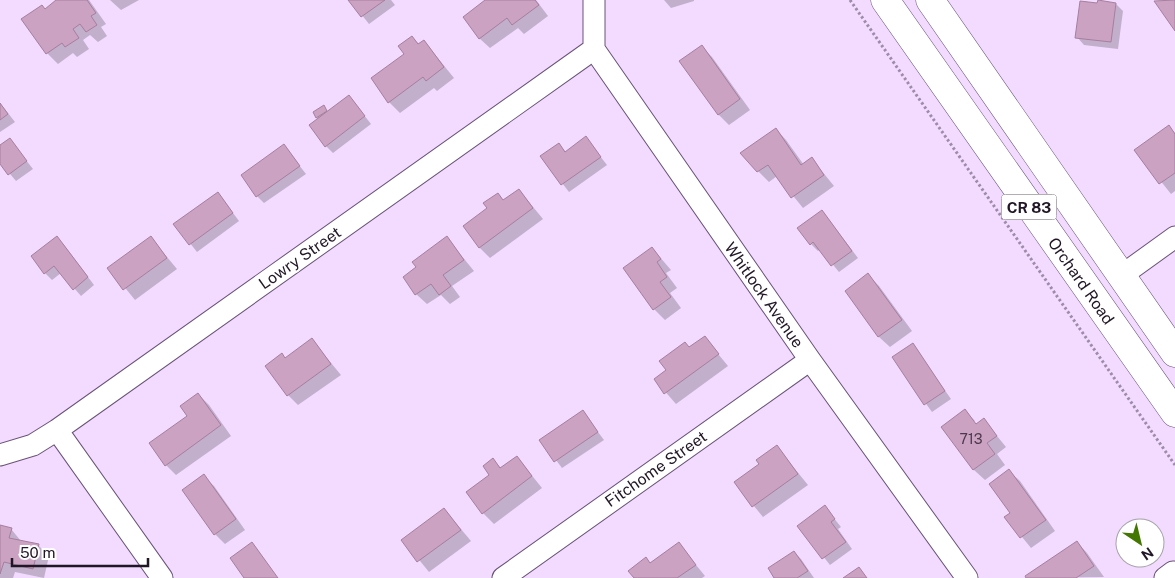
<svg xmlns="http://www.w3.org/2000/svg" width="1175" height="578" viewBox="0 0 1175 578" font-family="'Public Sans',sans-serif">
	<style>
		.shadow { fill: #0003 }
		.building { fill: #cca2c3; stroke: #a67e9e }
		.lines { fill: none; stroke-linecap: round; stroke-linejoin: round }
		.street-casing { stroke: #6a5277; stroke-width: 23 }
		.primary-casing { stroke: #6a5277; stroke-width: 29 }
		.path { stroke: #9d8ba7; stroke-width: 3; stroke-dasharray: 2.5 2.5; stroke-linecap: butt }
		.street { stroke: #fff; stroke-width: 21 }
		.primary { stroke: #fff; stroke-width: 28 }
		.labels { text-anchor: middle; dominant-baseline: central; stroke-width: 4; stroke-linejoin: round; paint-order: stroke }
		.number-label { font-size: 14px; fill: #4c394d }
		.shield { fill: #fff; stroke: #645c67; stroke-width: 1 }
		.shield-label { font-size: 15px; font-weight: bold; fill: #211626 }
		.street-label { font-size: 16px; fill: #211626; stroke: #fff }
	</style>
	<rect width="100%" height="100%" fill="#f2dbff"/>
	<!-- shadow -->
	<path class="shadow" d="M58 0H89L106 24 101 27 107 36 98 42 90 35 83 40 89 49 77 57 73 53 58 64 47 53 23 20 46 10Z
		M110 0H139L121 10Z
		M350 0H391L395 5 369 24Z
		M487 0H536L548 16 524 34 518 28 490 48 479 38Z
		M664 0H694V1L671 8Z
		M1116 4 1123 11 1118 49 1084 45 1077 37Z
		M412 37 420 45 424 41 454 78 437 91 434 88 400 113 389 102Z
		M702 47 712 57 750 110 729 125 718 114Z
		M349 96 371 124 333 153 326 146 317 117 324 107 328 112Z
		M0 103 15 122 0 132Z
		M1168 127 1175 133V191L1171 194 1136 150Z
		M776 129 786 140 804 165 812 159 834 186 803 208 777 176 769 182 758 171Z
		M586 138 607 165 569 192 542 157 559 145 566 152Z
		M10 140 33 169 16 181 0 162V147Z
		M284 146 306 174 264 203 257 196Z
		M519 190 543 219 490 258 479 247 489 208 498 194 504 201Z
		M218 193 239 221 197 252 175 224Z
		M822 211 858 258 839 272 820 249 818 251 811 244Z
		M151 238 177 269 135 300 109 268Z
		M447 238 474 271 452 286 460 297 450 304 441 295 427 304 416 294 418 268Z
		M64 245 94 285 81 296 61 273 52 280 45 273Z
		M652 248 671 270 666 273 677 288 670 293 681 308 665 320 654 309Z
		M868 275 879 286 912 331 890 347 879 337 846 291Z
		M705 338 728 366 676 404 655 380Z
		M312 340 341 375 298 405 288 395 286 359Z
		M913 345 951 399 932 412 893 358Z
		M198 394 209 405 231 436 176 475 166 465Z
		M965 411 975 421H972L979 430 984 420 1006 447 997 454 1005 465 985 480 974 470 943 427Z
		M583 412 604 440 562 468 541 440Z
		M777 447 808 485 763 517 735 483 760 465Z
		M517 457 542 488 494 524 483 513 493 460 502 469Z
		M1009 471 1020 481 1055 531 1031 548 1006 517 1012 514Z
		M203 476 214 486 245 530 225 544 215 534Z
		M825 507 841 527 838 529 852 549 830 565 799 526Z
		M444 509 471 541 429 572 403 540Z
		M0 526 11 529 21 541 38 545 49 556 44 578 15 572 13 578H0Z
		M1077 542 1087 553 1104 577 1028 578Z
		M679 544 705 576 702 578H635L646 559 651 564Z
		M794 552 801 559 814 578H776Z"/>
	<!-- building -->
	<path class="building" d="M56 0H87L96 13 91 16 97 25 86 32 80 24 73 29 79 38 65 47 62 43 46 54 21 19 42 5 45 9Z
		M348 0H385L361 17Z
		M485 0H535L539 5 512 25 507 18 479 39 463 17Z
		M1098 0 1116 3 1111 42 1075 38 1080 1 1097 3Z
		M1175 0V31L1154 1Z
		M412 36 418 44 424 40 444 67 426 81 423 77 388 103 371 78 404 54 398 46Z
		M702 45 740 99 718 115 679 61Z
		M349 95 365 116 325 147 309 125Z
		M0 103 8 114 0 120Z
		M324 105 327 111 316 118 313 112Z
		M1169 125 1175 134V173L1159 184 1134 150Z
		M776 128 801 165 812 157 824 175 791 198 768 165 757 172 740 153Z
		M586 136 601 157 561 185 540 156 559 143 565 152Z
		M10 138 27 161 8 175 0 164V145Z
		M284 144 300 166 256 197 241 175Z
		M519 189 533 208 479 248 463 226 487 208 483 203 498 193 503 200Z
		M218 192 233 213 189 245 173 224Z
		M822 210 852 251 831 266 813 242 810 245 797 228Z
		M57 236 88 277 73 290 54 266 44 274 31 256Z
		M151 236 167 258 123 290 107 268Z
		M447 236 464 260 443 275 451 286 439 295 431 284 415 295 403 277 416 267 412 262Z
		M652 247 661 259 657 262 667 277 660 282 671 297 653 310 623 268Z
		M868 273 902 320 878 337 845 291Z
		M705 336 719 354 664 394 654 379 666 370 659 361 685 342 689 347Z
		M312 338 331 364 287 396 265 366 282 353 285 358Z
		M913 343 945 391 924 405 892 357Z
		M198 393 221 425 165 466 149 443 187 416 180 406Z
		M965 409 976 424 984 418 997 436 987 443 995 454 973 470 941 427Z
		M583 410 598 432 554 462 539 440Z
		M777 445 798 474 752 507 734 482 759 464 756 460Z
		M517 456 532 476 482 514 466 492 489 475 483 466 493 458 500 468Z
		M1009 469 1046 520 1020 538 1004 517 1010 513 989 484Z
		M204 474 236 519 214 535 182 490Z
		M825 505 835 519 831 522 846 542 822 559 797 526Z
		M444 508 461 530 417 562 401 540Z
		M0 525 12 528 9 538 39 544 33 569 4 562 0 574Z
		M1077 541 1094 566 1076 578H1026L1025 576Z
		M252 542 278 578H244L230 558Z
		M679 542 696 565 677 578H634L628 571 646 557 650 563Z
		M794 551 808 571 797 578H774L768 568Z
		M859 567 867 578H843Z"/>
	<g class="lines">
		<defs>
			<path id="street" d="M594 0V49L810 360 967 578
				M1121 276 1175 237
				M57 430 162 578
				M0 455 33 445 57 430 594 49
				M503 578 810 360
				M1165 578 1173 572"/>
			<path id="primary" d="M885 0 1175 413
				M930 0 1175 353"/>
		</defs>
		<!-- street casing -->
		<use href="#street" class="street-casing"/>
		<!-- primary casing -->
		<use href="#primary" class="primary-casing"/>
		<!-- path -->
		<path class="path" d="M850 0 1175 465"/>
		<!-- street -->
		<use href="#street" class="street"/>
		<!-- primary -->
		<use href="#primary" class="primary"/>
	</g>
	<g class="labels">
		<!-- number labels -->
		<g class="number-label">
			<text x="971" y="439">713</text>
		</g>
		<!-- shield labels -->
		<rect class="shield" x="1001.5" y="194.5" width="55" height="25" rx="4"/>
		<g class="shield-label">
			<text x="1029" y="207">CR 83</text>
		</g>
		<!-- street labels -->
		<g class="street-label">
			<text transform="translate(300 258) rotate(-35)">Lowry Street</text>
			<text transform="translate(1081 281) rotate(55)">Orchard Road</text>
			<text transform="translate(764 295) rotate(55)">Whitlock Avenue</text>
			<text transform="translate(656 469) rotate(-35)">Fitchome Street</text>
		</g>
	</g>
	<!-- north arrow -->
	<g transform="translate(1140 543) rotate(145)"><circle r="24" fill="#ffffff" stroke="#a6a2a8"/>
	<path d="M0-4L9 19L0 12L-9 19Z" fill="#437702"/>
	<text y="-8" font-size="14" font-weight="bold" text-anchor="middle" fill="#211626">N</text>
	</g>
	<!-- scale -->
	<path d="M12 558v8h136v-8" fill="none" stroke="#211626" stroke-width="2.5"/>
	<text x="20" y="558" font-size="15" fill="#211626" stroke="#ffffff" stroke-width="4" paint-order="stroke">50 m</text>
</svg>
